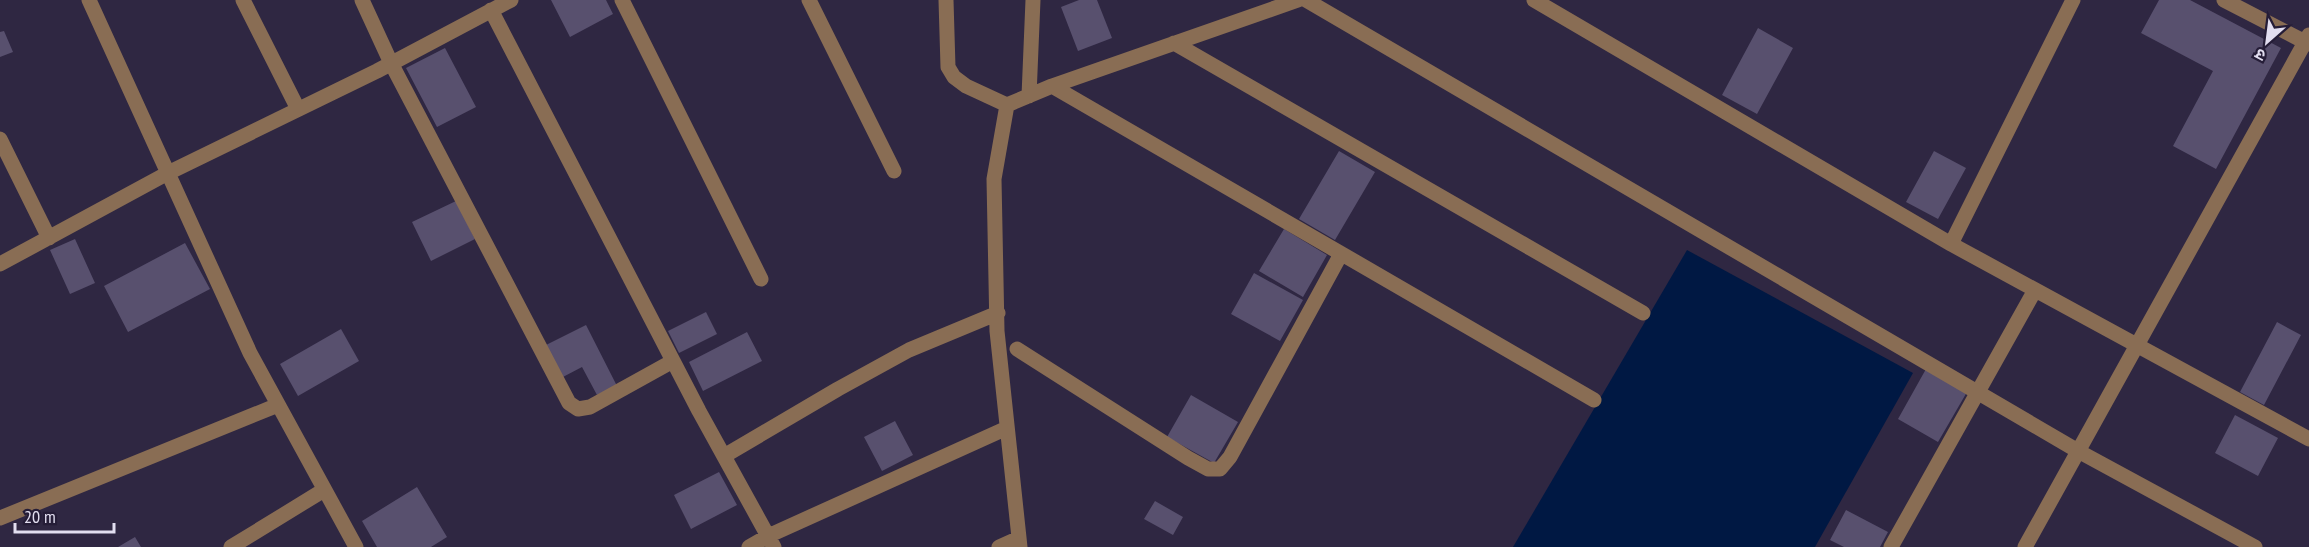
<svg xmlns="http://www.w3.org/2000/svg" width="2309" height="547" viewBox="0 0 2309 547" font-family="'PT Sans Narrow','Noto Sans Devanagari',sans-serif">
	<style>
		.water { fill: #001843 }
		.building { fill: #58506e }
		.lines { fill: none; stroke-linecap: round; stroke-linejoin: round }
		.minor { stroke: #896d54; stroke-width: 15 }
	</style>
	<rect width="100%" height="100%" fill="#2f2742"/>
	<!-- water -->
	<path class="water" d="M1687 250 1913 373 1815 547H1513Z"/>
	<!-- building -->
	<path class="building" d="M551 0H606L613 14 570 37Z
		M1079 0H1097L1112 38 1078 51 1061 7Z
		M2159 0H2190L2281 48 2216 169 2173 146 2213 71 2141 33Z
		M1758 28 1793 48 1757 114 1722 95Z
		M4 31 13 52 0 57V32Z
		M445 48 476 107 437 127 406 68Z
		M1339 151 1375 172 1335 240 1299 219Z
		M1934 151 1966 168 1938 219 1906 202Z
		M456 201 475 239 431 261 412 222Z
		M1284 229 1327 255 1303 297 1259 271Z
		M75 239 95 283 70 294 50 250Z
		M185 243 210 289 128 332 104 286Z
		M1254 273 1303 300 1280 341 1231 314Z
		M706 312 717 334 679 353 668 331Z
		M2277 322 2301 335 2264 405 2240 392Z
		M586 325 617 386 597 395 582 367 561 378 544 346Z
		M341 329 359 361 298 396 280 364Z
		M747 332 762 361 703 391 689 362Z
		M1926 369 1967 392 1938 442 1898 419Z
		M1191 395 1238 422 1214 463 1167 437Z
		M2235 415 2278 438 2258 476 2215 453Z
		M895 421 913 455 882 471 864 437Z
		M719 472 737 505 691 529 674 495Z
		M417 487 447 537 431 547H377L362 521Z
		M1155 501 1183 517 1173 535 1144 519Z
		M1846 510 1888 532 1880 547H1844L1830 540Z
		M135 537 141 547H118Z"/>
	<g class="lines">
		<!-- minor -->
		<path class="minor" d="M89 0 250 353 356 547
			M243 0 298 109
			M362 0 391 63 569 403 578 409 590 407 673 361
			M622 0 761 279
			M809 0 894 171
			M946 0 948 67 954 77 966 86 1007 105
			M1306 0 2078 451 2255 547
			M1534 0 1951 244 2309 439
			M2224 0 2309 44
			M491 10 699 411 774 547
			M1174 43 1643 313
			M1052 86 1594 400
			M1029 96 1033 0
			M0 139 49 238
			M1951 244 2073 0
			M0 264 168 173 377 71 511 0
			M1017 349 1188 458 1208 469H1220L1230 457 1341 254
			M724 456 838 389 909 350 998 313
			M0 518 278 405
			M231 547 324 490
			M749 547 768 536 1007 428
			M999 547 1019 538
			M1020 547 997 331 994 179 1007 105 1052 86 1298 0
			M1891 547 2035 290
			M2025 547 2309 35"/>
	</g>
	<!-- north arrow -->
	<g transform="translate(2267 42) rotate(208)" stroke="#251d37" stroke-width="4.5" paint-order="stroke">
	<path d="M0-4.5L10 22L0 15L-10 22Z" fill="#e2def0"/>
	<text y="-9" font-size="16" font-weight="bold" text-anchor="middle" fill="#e2def0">उ</text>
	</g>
	<!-- scale -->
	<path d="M15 523v9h99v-9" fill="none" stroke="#e2def0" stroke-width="3"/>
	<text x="24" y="523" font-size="18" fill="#e2def0" stroke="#251d37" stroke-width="4.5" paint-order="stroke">20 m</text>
</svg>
